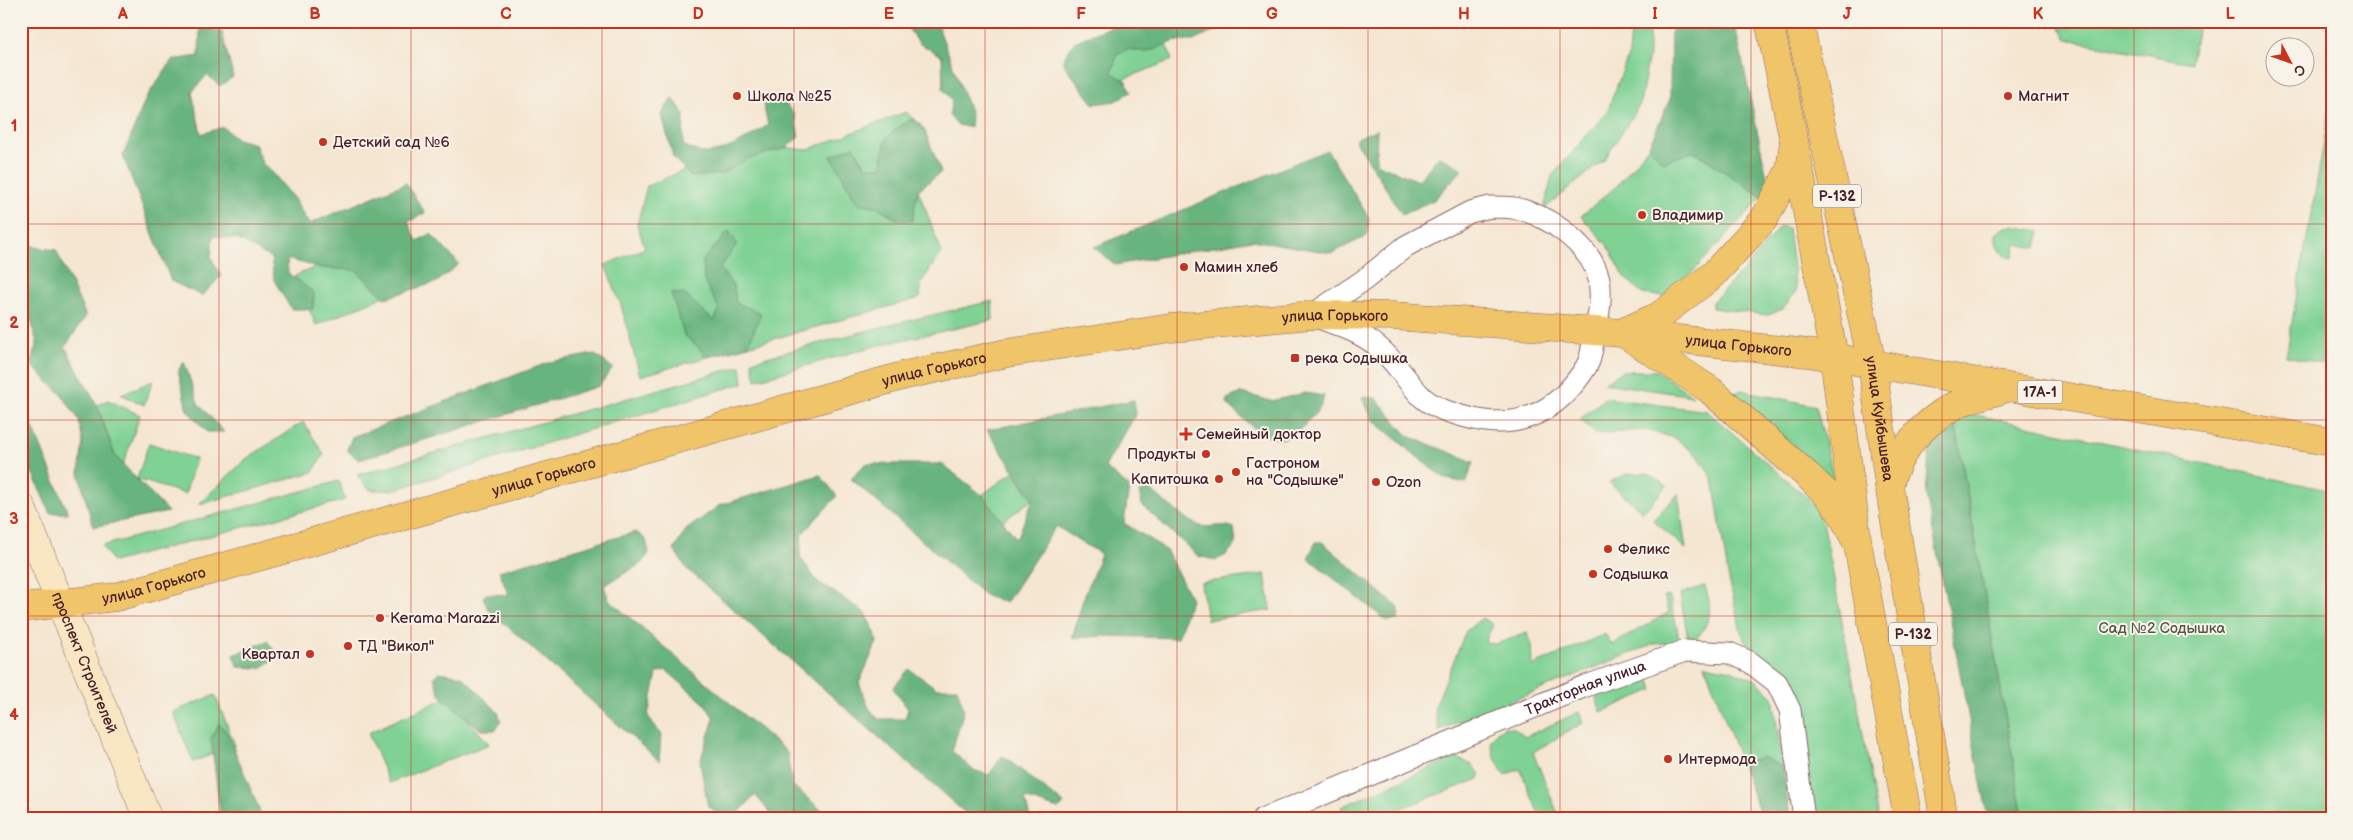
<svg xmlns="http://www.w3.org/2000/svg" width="2353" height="840" viewBox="0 0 2353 840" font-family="'Balsamiq Sans',sans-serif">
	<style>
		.green { fill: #7fd294; stroke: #647860 }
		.forest { fill: #67b47e; stroke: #586a54 }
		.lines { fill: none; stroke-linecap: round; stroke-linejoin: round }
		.minor-casing { stroke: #866565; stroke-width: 23 }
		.secondary-casing { stroke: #866565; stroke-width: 29 }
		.primary-casing { stroke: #866565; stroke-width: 29 }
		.trunk-casing { stroke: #866565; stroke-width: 29 }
		.minor { stroke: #fff; stroke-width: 21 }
		.secondary { stroke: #f9e7c3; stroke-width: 28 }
		.primary { stroke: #f0c469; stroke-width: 28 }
		.trunk { stroke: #f0c469; stroke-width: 28 }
		.grid { fill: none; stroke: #c8321e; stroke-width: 1; stroke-opacity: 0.55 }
		.poi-dot { fill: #c8321e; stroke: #f7f3e8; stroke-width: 2 }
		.labels { text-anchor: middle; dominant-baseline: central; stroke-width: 4; stroke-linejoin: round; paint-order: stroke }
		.shield { fill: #f7f3e8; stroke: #7e5f64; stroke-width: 1 }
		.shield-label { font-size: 14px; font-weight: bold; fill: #4a1f2b }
		.poi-label { font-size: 15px; fill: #4a1f2b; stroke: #f7f3e8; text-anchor: start }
		.street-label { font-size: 15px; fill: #4a1f2b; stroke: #f7f3e8 }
		.park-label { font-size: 15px; fill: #5a554a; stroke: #f7f3e8 }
		.neatline { fill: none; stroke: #c8321e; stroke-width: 2 }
		.grid-label { font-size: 16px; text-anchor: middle; font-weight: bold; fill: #c8321e }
	</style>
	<rect width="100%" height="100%" fill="#f7f3e8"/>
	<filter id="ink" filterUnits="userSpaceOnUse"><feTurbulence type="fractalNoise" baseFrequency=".02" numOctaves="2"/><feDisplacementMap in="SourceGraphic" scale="10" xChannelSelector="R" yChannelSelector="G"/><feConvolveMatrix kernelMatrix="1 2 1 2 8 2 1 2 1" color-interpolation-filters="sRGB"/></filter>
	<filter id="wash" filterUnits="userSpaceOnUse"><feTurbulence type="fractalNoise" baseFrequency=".0096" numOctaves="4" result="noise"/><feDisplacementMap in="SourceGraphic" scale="20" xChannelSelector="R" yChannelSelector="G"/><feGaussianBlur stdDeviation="1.12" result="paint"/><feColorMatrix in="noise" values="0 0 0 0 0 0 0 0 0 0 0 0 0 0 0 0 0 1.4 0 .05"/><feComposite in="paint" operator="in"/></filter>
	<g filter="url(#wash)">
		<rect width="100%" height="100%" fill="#f5e6d2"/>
		<!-- green -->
		<path class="green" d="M1157 21 1172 60 1096 90 1081 51Z
			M1632 21H1649V54L1640 104 1605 159 1544 209 1552 176 1607 112 1629 54Z
			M2055 21H2177L2198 26 2191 63 2067 39Z
			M2332 97V365L2286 356Z
			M906 112 924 129 941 172 918 190 942 253 922 281 920 298 640 376 621 305 605 265 645 248 637 225 647 186 750 143 807 150Z
			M1649 146 1663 162 1694 151 1762 197 1677 289 1664 296 1642 294 1624 276 1608 246 1581 216 1618 185Z
			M1780 226 1788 228 1796 292 1783 309 1768 315 1712 308V302L1747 267Z
			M2011 226 2040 231 2036 248 2016 244 2013 258C1999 255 1995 247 1996 234L2003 228Z
			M375 241 396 291 316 325 295 276Z
			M992 301 993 320 875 346 756 380 752 361 873 329Z
			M741 366 743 383 393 490H370L357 475Z
			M1623 371H1657L1693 396 1603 383Z
			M153 381 144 405 121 394Z
			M1741 390 1816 406 1834 480 1732 395Z
			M1605 398 1707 411 1810 500 1824 526 1879 819H1813L1794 686 1782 670 1757 659 1741 632 1728 575 1713 479 1698 456 1675 438 1646 430 1595 434 1580 419Z
			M108 400 140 415 123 465 115 456 97 405Z
			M1953 410 2332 491V819H2023Z
			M303 422 324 454 313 472 198 505 246 459Z
			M149 443 196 459 185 494 137 479Z
			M1013 472 1033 499 1002 522 982 495Z
			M1647 473 1667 486 1643 512 1609 482 1627 474Z
			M339 481 345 500 113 562 102 546Z
			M1678 494 1686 549 1653 520Z
			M1265 574 1271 610 1207 620 1201 583Z
			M1705 586C1712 609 1712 619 1697 638L1688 639 1680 594Z
			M1664 596 1670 597 1680 642 1654 644 1439 730 1434 709 1466 631 1482 618 1493 625 1485 642 1496 644 1527 633 1531 641 1532 666 1605 634 1612 645 1669 612Z
			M1705 665 1731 670 1756 680 1773 697 1790 819H1762Z
			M1648 673 1653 690 1601 712 1595 694Z
			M215 695 235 745 193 762 173 712Z
			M448 697 489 744 389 783 368 733Z
			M1579 712 1583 723 1533 752 1560 819H1541L1520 769 1504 775 1493 754 1491 741 1497 732 1505 727 1514 728 1525 737Z
			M1455 757 1472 765 1481 775 1479 779 1383 815 1381 819H1346L1341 807Z"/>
		<!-- forest -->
		<path class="forest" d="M936 21 971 114 970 127 958 125 949 116 952 100 943 89 942 56 920 44 903 22Z
			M1118 21H1212L1216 30 1193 41H1176L1146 52 1128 49 1117 54 1112 73 1126 81 1131 92 1115 101 1094 104 1062 62 1074 42 1115 25Z
			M1671 21H1734L1768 182 1762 197 1694 151 1663 162 1649 146 1670 99Z
			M200 26 222 32 233 77 220 86 207 75 192 92 201 134 223 127 237 139 255 144 262 163 274 174 294 199 309 224 406 183 425 213 408 222 417 241 431 234 459 264 437 282 385 298 356 270 321 268 287 259 288 273 314 293 313 309H291L274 280 271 258 237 239 213 236 211 257 221 276 202 296 171 281 123 156 146 98 172 60 199 56Z
			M778 95 794 114 799 137 786 148 747 159 722 174 691 177 673 157 662 115 672 97 684 114 683 145C689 147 696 152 702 153 725 154 750 137 768 125L763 103Z
			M914 118 924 129 941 172 918 190 912 221 896 219 878 207 857 203 831 156 854 146 866 167H882C885 134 885 135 914 118Z
			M1377 129 1376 163 1418 181 1439 156 1463 169 1434 200 1402 214 1355 139Z
			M1327 150 1369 218 1367 236 1332 253 1252 240 1115 265 1094 247Z
			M21 172 33 195 21 211Z
			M729 231 737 244 720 268 734 287 736 303 761 313 748 346 706 357 699 348 684 335 671 293 684 294 714 321 719 309 704 281 703 260Z
			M21 236 35 247 56 250 86 316 65 347 97 405 115 456 168 512 93 527 79 473 83 443 79 420 62 395 30 364 37 343 30 316 21 300Z
			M594 354 613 368 599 386 359 460 347 450 352 437 550 362Z
			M184 362 198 403 224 432H207L187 410 179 374V369Z
			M1241 393 1271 401 1305 393 1324 396C1322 408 1315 414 1307 422 1277 459 1253 427 1227 404V399Z
			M1362 397 1376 398 1408 436 1474 462 1466 483 1446 479 1432 469 1373 420Z
			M21 398 68 513H50L21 447Z
			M1134 400 1136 414 1105 467 1129 487 1124 523 1166 550 1191 599 1178 638 1106 636 1072 638 1083 600 1101 554 1056 526 1006 603 986 596 851 479 865 464H942L982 495 1017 539 1033 499 987 430Z
			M1953 410 2023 819H1988L1926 494 1932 413Z
			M820 475 837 496 802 534 800 557 817 581 864 612 875 632 877 642 859 683 869 708 878 719H905L908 709 893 688 909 669 936 688H957L964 710 952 751 973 770 989 775 1002 756 1007 759 1064 804 1058 809 1025 798 1030 819H972L687 569 674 550 686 530 720 505Z
			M1150 490C1162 499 1184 519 1197 525 1210 530 1222 522 1234 528L1236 544 1226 555 1216 560 1198 556 1142 505 1139 492Z
			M636 532 646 540 649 553 643 562 604 586 609 600 787 752 792 785 832 819H776L755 795 733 819H722L708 806 700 762 714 718 704 703 666 670 657 673 648 716 661 734 659 761 488 609 483 597 486 594 509 595 499 571Z
			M1316 542H1322L1399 608 1398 620 1387 621 1308 558Z
			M267 641 279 656 261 668 238 667 233 655Z
			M439 672 462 676 498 712 501 722 495 730H481L440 695 434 677Z
			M219 724 227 732 263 819H221L211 738Z
			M1763 757 1783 768 1790 819H1762L1742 764Z"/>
	</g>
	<g filter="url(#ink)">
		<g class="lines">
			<defs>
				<g id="minor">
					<path d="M1490 207C1497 207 1505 207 1513 208 1546 213 1591 245 1599 279 1602 297 1599 314 1595 332 1593 341 1592 352 1589 361 1585 370 1578 379 1572 386 1544 419 1508 429 1466 417 1451 413 1434 408 1422 397 1406 381 1395 360 1377 346 1359 331 1334 324 1312 315L1364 280 1406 246 1470 212Z"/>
					<path id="s1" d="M1263 819 1583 687 1685 651 1729 653 1750 662 1777 683 1790 710 1804 819"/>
				</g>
				<g id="secondary">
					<path id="s2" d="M21 506 148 819"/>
				</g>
				<g id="primary">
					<path d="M1623 332 1659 316 1713 275 1764 219 1790 170 1794 141"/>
					<path d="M1628 336 1710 390 1807 475 1828 495 1842 514 1858 545"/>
					<path d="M1889 485C1899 450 1923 423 1955 405 1970 397 1990 394 2007 388"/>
					<path id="s3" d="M21 608 116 597 906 375 1007 353 1171 328 1312 315 1393 316 1622 333 1808 353 2332 442"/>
				</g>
				<g id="trunk">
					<path d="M1769 21 1794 141 1834 357 1858 546 1908 819"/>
					<path id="s4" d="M1799 21 1872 364 1889 485 1944 819"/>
				</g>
			</defs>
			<!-- minor casing -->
			<use href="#minor" class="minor-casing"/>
			<!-- secondary casing -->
			<use href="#secondary" class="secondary-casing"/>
			<!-- primary casing -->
			<use href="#primary" class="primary-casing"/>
			<!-- trunk casing -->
			<use href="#trunk" class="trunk-casing"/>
			<!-- minor -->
			<use href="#minor" class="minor"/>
			<!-- secondary -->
			<use href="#secondary" class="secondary"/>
			<!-- primary -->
			<use href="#primary" class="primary"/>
			<!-- trunk -->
			<use href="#trunk" class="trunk"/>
		</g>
	</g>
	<!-- grid -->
	<path class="grid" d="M219 21V819M411 21V819M602 21V819M794 21V819M985 21V819M1177 21V819M1368 21V819M1560 21V819M1751 21V819M1942 21V819M2134 21V819M21 224H2332M21 420H2332M21 616H2332"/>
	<!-- markers -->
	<g class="poi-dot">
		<circle cx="737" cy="96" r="5"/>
		<circle cx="2008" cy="96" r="5"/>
		<circle cx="323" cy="142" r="5"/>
		<circle cx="1642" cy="215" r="5"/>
		<circle cx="1184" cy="267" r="5"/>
		<rect x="1290" y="353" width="10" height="10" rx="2.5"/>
		<path d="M1183.5 426.5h5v5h5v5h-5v5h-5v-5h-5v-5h5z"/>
		<circle cx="1206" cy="454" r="5"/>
		<circle cx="1236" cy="472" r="5"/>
		<circle cx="1219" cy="479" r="5"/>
		<circle cx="1376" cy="482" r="5"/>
		<circle cx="1608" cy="549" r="5"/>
		<circle cx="1593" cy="574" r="5"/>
		<circle cx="380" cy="618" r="5"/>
		<circle cx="348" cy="646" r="5"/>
		<circle cx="310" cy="654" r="5"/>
		<circle cx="1668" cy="759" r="5"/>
	</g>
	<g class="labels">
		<!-- shield labels -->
		<g class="shield">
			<rect x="1813" y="184.5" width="48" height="23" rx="4"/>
			<rect x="2017.5" y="380.5" width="45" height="23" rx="4"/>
			<rect x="1889" y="622.5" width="48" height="23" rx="4"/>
		</g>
		<g class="shield-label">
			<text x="1837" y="196">Р-132</text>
			<text x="2040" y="392">17А-1</text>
			<text x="1913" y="634">Р-132</text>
		</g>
		<!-- poi labels -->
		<g class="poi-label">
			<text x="747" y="96">Школа №25</text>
			<text x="2018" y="96">Магнит</text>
			<text x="333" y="142">Детский сад №6</text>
			<text x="1652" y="215">Владимир</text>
			<text x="1194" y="267">Мамин хлеб</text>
			<text x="1305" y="358">река Содышка</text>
			<text x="1196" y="434">Семейный доктор</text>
			<text x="1196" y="454" text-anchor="end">Продукты</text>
			<text x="1246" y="463">Гастроном<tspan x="1246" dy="17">на "Содышке"</tspan></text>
			<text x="1209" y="479" text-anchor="end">Капитошка</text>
			<text x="1386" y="482">Ozon</text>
			<text x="1618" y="549">Феликс</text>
			<text x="1603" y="574">Содышка</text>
			<text x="390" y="618">Kerama Marazzi</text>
			<text x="358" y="646">ТД "Викол"</text>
			<text x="300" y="654" text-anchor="end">Квартал</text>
			<text x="1678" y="759">Интермода</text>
		</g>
		<!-- street labels -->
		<g class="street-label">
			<text stroke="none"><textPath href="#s3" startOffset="1350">улица Горького</textPath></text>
			<text stroke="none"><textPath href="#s3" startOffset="1755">улица Горького</textPath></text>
			<text stroke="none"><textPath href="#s3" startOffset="945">улица Горького</textPath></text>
			<text stroke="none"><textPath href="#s4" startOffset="406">улица Куйбышева</textPath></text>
			<text stroke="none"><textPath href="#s3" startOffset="540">улица Горького</textPath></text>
			<text stroke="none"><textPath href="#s3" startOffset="135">улица Горького</textPath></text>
			<text stroke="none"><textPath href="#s2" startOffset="169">проспект Строителей</textPath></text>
			<text stroke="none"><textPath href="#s1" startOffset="348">Тракторная улица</textPath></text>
		</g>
		<!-- park labels -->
		<g class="park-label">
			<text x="2162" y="628">Сад №2 Содышка</text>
		</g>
	</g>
	<!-- margin -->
	<rect width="2353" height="840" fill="none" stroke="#f7f3e8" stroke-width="55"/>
	<!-- north arrow -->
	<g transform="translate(2290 62) rotate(131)"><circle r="24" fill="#f7f3e8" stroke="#b29e9c"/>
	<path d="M0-4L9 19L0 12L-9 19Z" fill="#c8321e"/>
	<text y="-8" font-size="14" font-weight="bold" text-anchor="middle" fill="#4a1f2b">С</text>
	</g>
	<rect x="28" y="28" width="2298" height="784" class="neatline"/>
	<g class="grid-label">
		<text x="123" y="19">A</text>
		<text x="315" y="19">B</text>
		<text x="506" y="19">C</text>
		<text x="698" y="19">D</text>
		<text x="889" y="19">E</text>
		<text x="1081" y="19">F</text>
		<text x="1272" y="19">G</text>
		<text x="1464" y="19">H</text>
		<text x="1655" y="19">I</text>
		<text x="1847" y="19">J</text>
		<text x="2038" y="19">K</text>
		<text x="2230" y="19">L</text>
		<text x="14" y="131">1</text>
		<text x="14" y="328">2</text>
		<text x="14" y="524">3</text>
		<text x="14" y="720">4</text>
	</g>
</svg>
